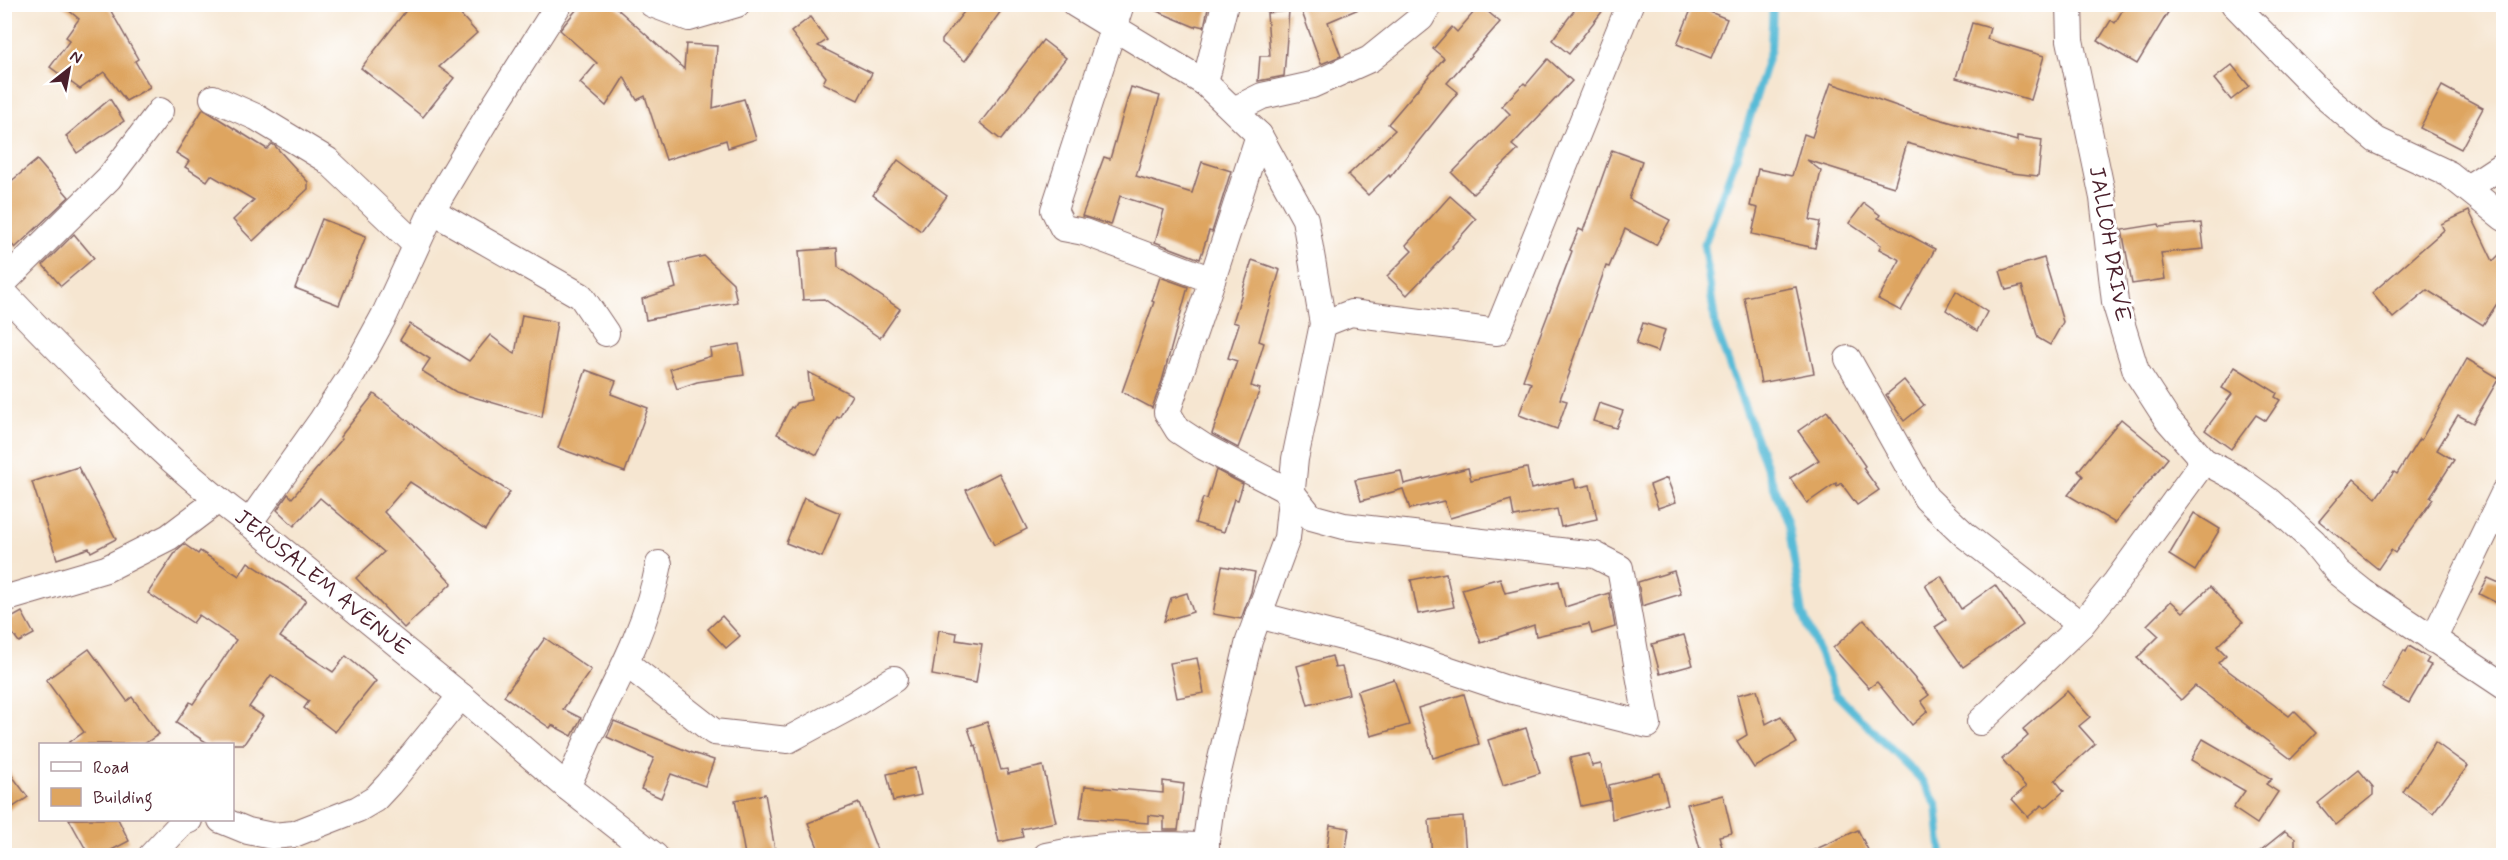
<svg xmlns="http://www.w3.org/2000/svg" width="2508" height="860" font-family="Mynerve,sans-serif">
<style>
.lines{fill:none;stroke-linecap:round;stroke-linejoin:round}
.stream{stroke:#58bbd7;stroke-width:8}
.building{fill:#dea560}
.minor-casing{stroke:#866565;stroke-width:28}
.minor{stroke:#fff;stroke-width:26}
.labels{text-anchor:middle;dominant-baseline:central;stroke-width:6;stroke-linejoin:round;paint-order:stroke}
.street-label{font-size:22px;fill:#4a1f2b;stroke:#fff}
</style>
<rect width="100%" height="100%" fill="#fff"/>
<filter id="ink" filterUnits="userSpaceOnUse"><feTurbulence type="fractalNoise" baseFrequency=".0167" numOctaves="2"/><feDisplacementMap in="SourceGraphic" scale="12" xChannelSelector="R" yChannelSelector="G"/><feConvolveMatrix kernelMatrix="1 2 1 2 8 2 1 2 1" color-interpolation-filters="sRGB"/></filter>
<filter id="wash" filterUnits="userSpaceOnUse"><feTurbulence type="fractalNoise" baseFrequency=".008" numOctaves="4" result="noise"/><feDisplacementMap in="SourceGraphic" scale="24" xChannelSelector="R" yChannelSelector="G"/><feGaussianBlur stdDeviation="1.35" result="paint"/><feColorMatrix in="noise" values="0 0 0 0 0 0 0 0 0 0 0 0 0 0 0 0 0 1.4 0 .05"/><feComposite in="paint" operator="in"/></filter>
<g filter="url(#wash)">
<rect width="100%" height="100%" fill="#f6e6d1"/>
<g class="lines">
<!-- stream -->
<polyline class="stream" points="1773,4 1771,48 1745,133 1704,245 1716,329 1788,525 1803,614 1836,694 1920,778 1937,805 1942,856"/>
</g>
<g id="blocks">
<!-- building -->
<g class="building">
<polygon points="61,4 107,4 138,59 135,61 150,87 126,101 104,72 80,89 50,67 70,40 66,37 79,19"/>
<polygon points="411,4 451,4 477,33 439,67 454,78 423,117 361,68"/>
<polygon points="581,4 612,4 684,69 686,44 717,46 713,108 744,99 756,139 728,148 726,140 666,160 645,96 637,100 624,77 606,106 580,83 597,63 560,30"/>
<polygon points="970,4 1006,4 965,61 942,43 942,40"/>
<polygon points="1140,4 1209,4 1204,27 1196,25 1195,27"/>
<polygon points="1299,4 1368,4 1368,5 1328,22 1341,56 1321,64"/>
<polygon points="1579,4 1608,4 1569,54 1552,40"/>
<polygon points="2126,4 2173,4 2137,64 2098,41 2111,20 2115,23"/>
<polygon points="1480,5 1500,22 1447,83 1458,92 1390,177 1389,175 1368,195 1348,175 1395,130 1388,124 1444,58 1433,49 1452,27 1457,32"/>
<polygon points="1693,5 1727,19 1711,58 1677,44"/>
<polygon points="1289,11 1284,76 1258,81 1260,56 1270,56 1267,13"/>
<polygon points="810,17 827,40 818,46 872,73 858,100 823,83 826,77 791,32"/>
<polygon points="1972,23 1990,28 1987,39 2044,56 2031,100 1956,78"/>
<polygon points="1043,40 1066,58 1001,140 980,123"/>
<polygon points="1548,59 1572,81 1512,145 1518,150 1473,194 1452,173 1510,114 1502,106 1524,83 1526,85"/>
<polygon points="2232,65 2249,86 2231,100 2214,79"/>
<polygon points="1831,83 1914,112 2017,141 2017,136 2042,140 2038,176 2012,173 1907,143 1894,187 1807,160 1821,171 1810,220 1820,222 1815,248 1752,234 1758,208 1750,206 1758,169 1792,176 1804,134 1812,137"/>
<polygon points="2442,86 2483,108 2461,149 2420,128"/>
<polygon points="1131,87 1160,96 1136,176 1192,193 1202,162 1231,171 1212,232 1209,231 1200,259 1155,242 1164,210 1120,196 1111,225 1082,216 1104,157 1110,159"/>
<polygon points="110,99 124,121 77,153 66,136"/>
<polygon points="203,109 267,149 272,144 275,146 308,182 308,189 253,241 233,220 254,200 211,175 207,181 185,167 189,161 176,153"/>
<polygon points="1612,150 1642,161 1629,199 1670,220 1656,245 1625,229 1609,267 1606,266 1569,371 1570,372 1560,399 1567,401 1557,429 1519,415 1531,383 1523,380 1572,251 1570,250 1579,229 1583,231"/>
<polygon points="37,160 69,197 15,248 4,236 4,187"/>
<polygon points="898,160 947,196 921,231 873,195"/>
<polygon points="1450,196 1476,219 1452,246 1453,247 1407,295 1387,276 1412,251 1406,245"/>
<polygon points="1864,203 1880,215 1878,218 1935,249 1901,311 1878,299 1900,260 1879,249 1881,245 1849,223"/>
<polygon points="2469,211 2493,261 2504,250 2504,293 2483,325 2427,290 2393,318 2372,293 2444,230 2441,224"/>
<polygon points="322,219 366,236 339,305 295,288"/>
<polygon points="2201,223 2204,249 2161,253 2165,279 2132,284 2122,230 2159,224 2160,227"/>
<polygon points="74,234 94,258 61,286 43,265"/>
<polygon points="837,248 838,267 900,309 880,338 824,299 803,300 799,251"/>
<polygon points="704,256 733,283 737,302 646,320 642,299 676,288 670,264"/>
<polygon points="2044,258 2063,322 2050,345 2038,338 2022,286 2006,290 2000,271"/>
<polygon points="1252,260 1280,270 1259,341 1264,343 1251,386 1260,389 1238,448 1212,434 1237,361 1228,358 1239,324 1233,322"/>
<polygon points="1160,277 1188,287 1162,381 1152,408 1122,392 1154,302 1152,301"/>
<polygon points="1796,287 1814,373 1761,383 1744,297"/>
<polygon points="1956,291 1987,312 1977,331 1946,310"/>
<polygon points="522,315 557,322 542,417 456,392 422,371 430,359 400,340 410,324 469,361 490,335 515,354"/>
<polygon points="1643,323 1665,330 1658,352 1636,344"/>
<polygon points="739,344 744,375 697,382 677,389 670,369 711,356 710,349"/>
<polygon points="2467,359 2499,378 2473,423 2458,415 2437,450 2454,460 2430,497 2433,499 2395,553 2391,550 2378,569 2319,521 2354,479 2376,498 2394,472 2397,474 2419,439 2421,440"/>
<polygon points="2235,367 2277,393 2275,397 2280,400 2266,421 2256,415 2231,449 2205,430 2232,394 2222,388"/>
<polygon points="586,370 616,381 611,394 648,408 625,472 558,448"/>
<polygon points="808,372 852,395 839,418 837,417 817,455 777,434 791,407 793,408 796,403 811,400"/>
<polygon points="1904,380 1924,405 1904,421 1886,395"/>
<polygon points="374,394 449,453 510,492 485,530 410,482 384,512 452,583 404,628 356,578 384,552 320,498 294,526 277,510 288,494 292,498 342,439 340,437"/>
<polygon points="1599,403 1623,411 1616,428 1593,421"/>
<polygon points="1827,411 1865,466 1863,468 1879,490 1857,505 1841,483 1837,486 1836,483 1807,503 1790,478 1819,460 1798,431"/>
<polygon points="2121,419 2168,458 2115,523 2068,495 2083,476 2078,471"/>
<polygon points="78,467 116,539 91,552 89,548 57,559 32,482"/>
<polygon points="1468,468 1471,480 1527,468 1531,489 1574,479 1576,488 1590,485 1597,519 1561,527 1557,509 1514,517 1511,500 1450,518 1444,501 1410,509 1403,489 1361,501 1355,480 1401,471 1404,484"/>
<polygon points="1216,470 1243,484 1238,500 1234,499 1224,532 1195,523 1203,498 1207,499"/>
<polygon points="999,473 1027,529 994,545 966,490"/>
<polygon points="1667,478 1676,502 1658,508 1650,485"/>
<polygon points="804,498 840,513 822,557 786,543"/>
<polygon points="2194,513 2220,529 2195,571 2169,555"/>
<polygon points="184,544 198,554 200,551 239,576 248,562 306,600 280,637 333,672 346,656 376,681 335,732 304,708 309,701 271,675 249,707 263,716 244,744 209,744 176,723 190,702 193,704 236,640 199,615 193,623 148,593 177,550"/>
<polygon points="1222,566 1255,572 1251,592 1241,619 1213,614"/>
<polygon points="1674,571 1681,594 1642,606 1638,582"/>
<polygon points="1446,573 1454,607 1418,614 1411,580"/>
<polygon points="1941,576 1961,609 1995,585 2023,625 1963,667 1935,627 1946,620 1925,585"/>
<polygon points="1500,578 1505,593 1559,581 1565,607 1609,593 1615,627 1592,634 1589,624 1536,636 1534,625 1481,643 1462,589"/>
<polygon points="2488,578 2504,585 2504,591 2497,603 2479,594"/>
<polygon points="2210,587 2243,622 2217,646 2226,655 2218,663 2289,716 2294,711 2316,733 2291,759 2195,686 2181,700 2137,658 2159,636 2147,625 2171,601 2183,612"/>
<polygon points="1187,593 1193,612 1164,621 1171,598"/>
<polygon points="22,612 34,634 19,642 4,622"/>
<polygon points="722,616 740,636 726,648 708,629"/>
<polygon points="1864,620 1929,695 1921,701 1928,711 1912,725 1877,682 1869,688 1833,648"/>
<polygon points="939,630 957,633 956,640 982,644 976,683 932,675"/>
<polygon points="1684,635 1693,665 1660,674 1652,644"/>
<polygon points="545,638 591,670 563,709 581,718 572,736 552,725 550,728 504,696"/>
<polygon points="2409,646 2429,658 2426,663 2431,665 2409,703 2382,688 2404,650 2406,652"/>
<polygon points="89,649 127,701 132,697 159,734 144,744 67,744 84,732 46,680"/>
<polygon points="1332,656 1335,668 1342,667 1349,694 1308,705 1297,666"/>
<polygon points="1197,658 1204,693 1177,698 1170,663"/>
<polygon points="1394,679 1409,725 1371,736 1357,691"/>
<polygon points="1757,690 1766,724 1781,716 1797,743 1754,768 1737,741 1747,735 1737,695"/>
<polygon points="2067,691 2090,717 2079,726 2095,744 2055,780 2064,791 2045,808 2042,805 2028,817 2012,799 2026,787 2002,759 2028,736 2023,729"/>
<polygon points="1464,694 1479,744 1433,758 1418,708"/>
<polygon points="614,721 692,753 714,760 705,786 671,774 661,798 641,789 654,758 607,737"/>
<polygon points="987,722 1001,770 1007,769 1008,774 1043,766 1056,822 1021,829 1023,837 999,842 976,745 974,746 968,728"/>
<polygon points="1526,728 1540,773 1503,785 1488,740"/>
<polygon points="2203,739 2272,779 2266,784 2278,792 2257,824 2233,808 2245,791 2191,760"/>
<polygon points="2435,742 2468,766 2433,813 2403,792"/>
<polygon points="1589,754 1592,766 1601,764 1610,800 1581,806 1570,758"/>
<polygon points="4,765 28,797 4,813"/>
<polygon points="915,768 921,795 893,801 887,774"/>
<polygon points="2359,770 2373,787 2373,795 2336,825 2318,803"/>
<polygon points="1660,773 1668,804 1612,819 1609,785"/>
<polygon points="1163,781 1184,784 1178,830 1164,830 1164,817 1148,815 1148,823 1080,818 1085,786 1163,793"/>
<polygon points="765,794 776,855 745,855 735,800"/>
<polygon points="1723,795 1732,833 1719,836 1722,847 1701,852 1687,804"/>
<polygon points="859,803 879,855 821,855 808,823"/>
<polygon points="1463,817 1466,855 1432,855 1429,820"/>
<polygon points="69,819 118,819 129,841 102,855 89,855"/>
<polygon points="1330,825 1349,828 1345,855 1326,855"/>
<polygon points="1858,830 1868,850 1857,855 1803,855"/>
<polygon points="2285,831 2295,838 2295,855 2255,855"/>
</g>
</g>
</g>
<g filter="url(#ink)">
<use href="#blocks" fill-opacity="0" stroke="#866565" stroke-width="1.5"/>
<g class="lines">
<defs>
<g id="minor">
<polyline points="652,4 689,18 737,4"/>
<polyline points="1075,4 1205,83 1259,135 1305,219 1323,324 1295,459 1287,538 1249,641 1212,797 1204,856"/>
<polyline points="1121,4 1054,210 1063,228 1084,232 1212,280 1259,135"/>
<polyline points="2069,4 2070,40 2103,198 2115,302 2136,371 2167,419 2204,461 2240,480 2269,501 2313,541 2338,572 2363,592 2504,686"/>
<polyline points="2234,4 2324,96 2376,140 2449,174 2504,218"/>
<polyline points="1205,83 1225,4"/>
<polyline points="213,98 256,117 327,160 416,245"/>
<polyline points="1234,110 1262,96 1312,85 1370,59 1421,18 1429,4"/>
<polyline points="2469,187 2504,164"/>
<polyline points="432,211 581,296 606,333"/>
<polyline points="1212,280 1167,412 1178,430 1204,447 1292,493 1311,517 1344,526 1595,555 1620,568 1648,725 1513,691 1384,648 1258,615"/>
<polyline points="4,282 109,178 160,111"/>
<path d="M4,293C37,328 70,361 104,395C150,440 196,485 249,523L461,696L567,787L655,856"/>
<polyline points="1323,324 1351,313 1497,332 1630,4"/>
<polyline points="1848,359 1926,498 1966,536 2081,625"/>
<polyline points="249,523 322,420 353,373 384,316 436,203 488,116 559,4"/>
<polyline points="4,599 106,569 169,537 218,500"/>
<polyline points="2433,640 2504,493"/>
<polyline points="627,664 714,732 788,740 853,705 894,679"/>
<polyline points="1980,722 2081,625 2116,582 2204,461"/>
<path d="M567,787C577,766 585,744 596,723C622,671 648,622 659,564"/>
<polyline points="221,820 248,831 272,836 294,834 358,809 375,799 389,784 461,696"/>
<polyline points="151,856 182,823 189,820"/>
<path d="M1046,856C1102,843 1149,844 1206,846"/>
</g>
</defs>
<!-- minor casing -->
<use href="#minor" class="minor-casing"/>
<!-- minor -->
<use href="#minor" class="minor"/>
</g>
</g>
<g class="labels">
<!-- street labels -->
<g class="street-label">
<text transform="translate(2109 244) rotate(80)">JALLOH DRIVE</text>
<text transform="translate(322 583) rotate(39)">JERUSALEM AVENUE</text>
</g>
</g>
<!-- margin -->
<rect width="2508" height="860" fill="none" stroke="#fff" stroke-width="24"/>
<!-- legend -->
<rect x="39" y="743" width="195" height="78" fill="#ffffff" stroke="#b7a5aa" stroke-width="1.5"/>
<rect x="51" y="762" width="30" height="9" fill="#ffffff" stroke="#b7a5aa" stroke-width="1.5"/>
<text x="93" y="773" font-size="18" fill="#4a1f2b">Road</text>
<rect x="51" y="788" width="30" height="18" fill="#dea560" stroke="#b7a5aa" stroke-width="1.5"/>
<text x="93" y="803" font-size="18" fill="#4a1f2b">Building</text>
<!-- north arrow -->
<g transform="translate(69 69) rotate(31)" stroke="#ffffff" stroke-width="4.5" paint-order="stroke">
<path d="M0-4.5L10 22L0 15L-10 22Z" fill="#4a1f2b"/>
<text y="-9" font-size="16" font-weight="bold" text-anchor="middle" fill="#4a1f2b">N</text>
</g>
</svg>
